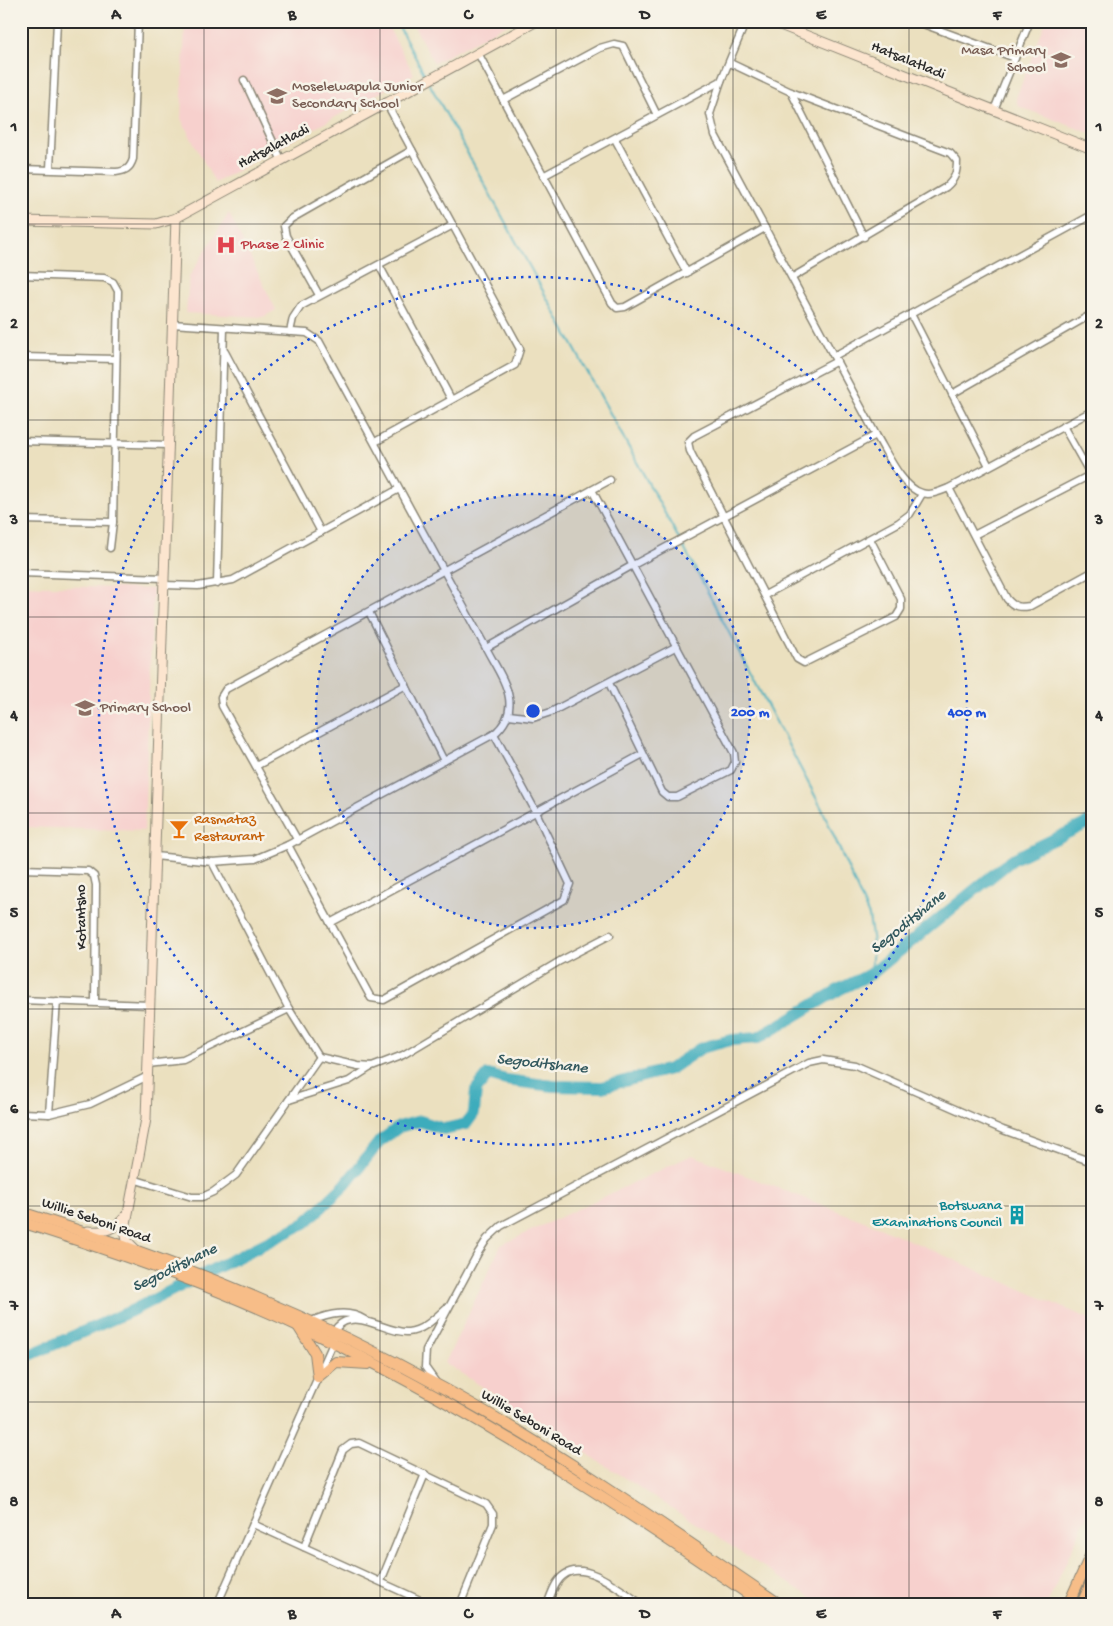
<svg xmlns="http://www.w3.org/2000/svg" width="1113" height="1626" font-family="'Gochi Hand',sans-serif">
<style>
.built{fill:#f7d0cd}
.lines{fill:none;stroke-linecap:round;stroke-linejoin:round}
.stream{stroke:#3eacbc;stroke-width:2}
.river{stroke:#3eacbc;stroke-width:12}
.street-casing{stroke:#8b8675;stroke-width:9}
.secondary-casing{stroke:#8b8675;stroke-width:11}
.primary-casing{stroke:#8b8675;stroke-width:12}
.highway-casing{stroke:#8b8675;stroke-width:14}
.street{stroke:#fff;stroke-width:6}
.secondary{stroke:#fce5cf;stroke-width:9}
.primary{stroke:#f7bd88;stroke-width:10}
.highway{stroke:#f7bd88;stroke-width:11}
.grid{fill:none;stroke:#2b2b2b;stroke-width:1;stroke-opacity:0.55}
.ring{fill:none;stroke:#1d4ed8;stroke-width:2.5;stroke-dasharray:2.5 5}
.labels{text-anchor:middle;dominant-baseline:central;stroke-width:5;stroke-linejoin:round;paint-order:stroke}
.education-label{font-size:15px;fill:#785e54;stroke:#f7f3e8;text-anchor:start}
.street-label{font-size:15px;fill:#2b2b2b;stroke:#f7f3e8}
.health-label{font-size:15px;fill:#be3a42;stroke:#f7f3e8;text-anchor:start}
.food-label{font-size:15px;fill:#c56008;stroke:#f7f3e8;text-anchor:start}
.culture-label{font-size:15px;fill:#0d838f;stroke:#f7f3e8;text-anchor:end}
.water-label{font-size:16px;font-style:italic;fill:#32585e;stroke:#f7f3e8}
.centre{fill:#1d4ed8;stroke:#f7f3e8;stroke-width:2.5}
.ring-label{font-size:15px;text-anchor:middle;font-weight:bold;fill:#1d4ed8;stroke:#f7f3e8;stroke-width:5;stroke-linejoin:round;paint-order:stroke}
.neatline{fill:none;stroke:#2b2b2b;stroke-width:2}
.grid-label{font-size:16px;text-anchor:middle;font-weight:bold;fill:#2b2b2b}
</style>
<rect width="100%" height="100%" fill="#f7f3e8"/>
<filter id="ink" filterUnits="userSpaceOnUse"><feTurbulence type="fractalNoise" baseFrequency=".02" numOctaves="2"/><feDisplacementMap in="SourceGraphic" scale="10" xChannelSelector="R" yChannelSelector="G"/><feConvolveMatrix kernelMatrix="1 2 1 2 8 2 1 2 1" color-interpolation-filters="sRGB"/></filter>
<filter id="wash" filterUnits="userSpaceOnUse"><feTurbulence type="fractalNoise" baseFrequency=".0096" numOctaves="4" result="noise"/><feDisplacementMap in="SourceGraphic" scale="20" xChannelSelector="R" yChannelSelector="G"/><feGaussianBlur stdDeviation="1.12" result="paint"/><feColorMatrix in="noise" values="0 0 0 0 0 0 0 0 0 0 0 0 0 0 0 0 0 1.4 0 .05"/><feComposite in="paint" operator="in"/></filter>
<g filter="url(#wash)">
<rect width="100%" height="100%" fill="#ebe0bf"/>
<!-- built -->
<g class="built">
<polygon points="185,21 385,21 414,74 215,183 181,119"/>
<polygon points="411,21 513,21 434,63"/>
<polygon points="1046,21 1092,21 1092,134 1018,106 1016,98"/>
<polygon points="229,213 276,310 263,317 186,313 189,277"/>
<polygon points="21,585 153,589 144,831 21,827"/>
<polygon points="692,1155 877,1226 1092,1320 1092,1504 1047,1605 823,1605 445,1363 501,1245"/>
</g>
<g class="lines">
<!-- stream -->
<g class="stream">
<polyline points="396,21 427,79"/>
<polyline points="429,83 696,570 822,809 869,916 873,943 871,974"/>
</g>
<!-- river -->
<polyline class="river" points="21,1361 25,1357 131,1311 305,1223 345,1185 380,1141 399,1127 420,1121 444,1129 466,1124 474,1113 476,1090 488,1075 506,1080 553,1086 602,1087 670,1069 701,1048 731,1040 758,1038 840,989 871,974 1013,859 1092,821"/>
</g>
</g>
<g filter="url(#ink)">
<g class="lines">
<defs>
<g id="street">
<path d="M746,21L721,81L710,114L715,135L876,435C886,451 902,488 922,493C931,496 940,491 949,488L1092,411"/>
<polyline points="915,21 1015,58"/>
<polyline points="478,53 612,303 617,308 625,307 765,228"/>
<path d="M730,63L791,92L950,153L957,161C957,173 955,179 946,187L793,277"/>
<polyline points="244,80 281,159"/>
<polyline points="791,92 864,237"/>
<polyline points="503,100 600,48 614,44 623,46 657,115"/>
<polyline points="994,110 1030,21"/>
<polyline points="615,139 687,273"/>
<path d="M21,169L116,172C125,171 130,169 133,159L138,21"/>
<polyline points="50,169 57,21"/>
<polyline points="543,176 721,81"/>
<polyline points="379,265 451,399"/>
<polyline points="21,275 104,278 113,282 118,291 113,522 110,548"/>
<polyline points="319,295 286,236 284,226 291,219 412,150"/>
<polyline points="911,314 989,466"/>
<polyline points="290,332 293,318 301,306 453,225"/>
<polyline points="225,352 321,532"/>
<polyline points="834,356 1092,215"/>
<polyline points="21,357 116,359"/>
<polyline points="837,361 694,436 688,442 690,451 797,659 804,663 896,617 901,609 901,599 870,539"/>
<polyline points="952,394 1092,314"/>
<polyline points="1063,426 1092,477"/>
<polyline points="21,441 169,445"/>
<polyline points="375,442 515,365 520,349 386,102"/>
<path d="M949,488L1007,599C1014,607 1019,608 1030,606L1092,572"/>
<polyline points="592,490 734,753 735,762 731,770 677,797 668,797 662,792 609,683"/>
<polyline points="21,520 113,522"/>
<polyline points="974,535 1092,474"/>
<polyline points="21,573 164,578"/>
<polyline points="217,584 224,328"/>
<polyline points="164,585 198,586 233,580 399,489"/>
<polyline points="765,595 898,523 910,514 922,494"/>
<polyline points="369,612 444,761"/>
<polyline points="486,648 633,565 876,435"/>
<polyline points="509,715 533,718 551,712 677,646"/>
<polyline points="256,766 406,685"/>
<polyline points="298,841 222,706 221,697 226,689 610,480"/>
<polyline points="288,845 371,998 384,1000 564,900 570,884 536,812 494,734"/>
<path d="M155,856L212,862L255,859L288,845L494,734C526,707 501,677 486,648L319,341L307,333L172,324"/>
<polyline points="21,869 88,871 94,876 96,885 95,1002"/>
<polyline points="330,923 643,754"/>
<polyline points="21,1000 149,1005"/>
<polyline points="289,1009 319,1057 358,1066 372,1067 403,1055 560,961 610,935"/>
<polyline points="148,1064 183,1060 289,1009 212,862"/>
<polyline points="289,1100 349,1081 371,1067"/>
<polyline points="21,1113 49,1114 90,1104 148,1076"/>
<polyline points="49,1114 57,1001"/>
<polyline points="133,1179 192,1197 202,1197 213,1192 236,1175 319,1057"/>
<path d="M311,1321C329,1314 348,1309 365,1320"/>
<polyline points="435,1381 425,1367 426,1350 478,1253 487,1239 501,1226 809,1063 823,1060 855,1065 1003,1130 1092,1162"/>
<polyline points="253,1524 431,1605"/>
<polyline points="304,1547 343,1450 351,1444 359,1443 486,1504 493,1514 493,1524 460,1605"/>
<polyline points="381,1581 425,1474"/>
<path d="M217,1605L333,1343L337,1327C356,1307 387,1334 408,1332C423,1331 436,1317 446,1308"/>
<path d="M547,1605C551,1595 555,1581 564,1575C586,1559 624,1593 643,1605"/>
</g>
<g id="secondary">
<polyline points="770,21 1092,149"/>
<polyline points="21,221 156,224 176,218 537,21"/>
<path d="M88,1231C106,1232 114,1230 126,1216"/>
<polyline points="136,1250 127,1241 125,1229 146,1119 176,218"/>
</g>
<g id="primary">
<path d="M21,1212C167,1257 309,1314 443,1388C561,1452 670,1530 781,1605"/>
<path d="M21,1222C119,1253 217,1287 309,1331C469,1407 618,1504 764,1605"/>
<polyline points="298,1326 315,1353 318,1377"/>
<polyline points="318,1377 336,1362 368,1364"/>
<polyline points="1068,1605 1092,1552"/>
</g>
<polyline id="highway" points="1082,1605 1092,1582"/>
</defs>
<!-- street casing -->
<use href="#street" class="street-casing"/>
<!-- secondary casing -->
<use href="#secondary" class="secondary-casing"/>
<!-- primary casing -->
<use href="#primary" class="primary-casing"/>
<!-- highway casing -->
<use href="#highway" class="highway-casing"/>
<!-- street -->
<use href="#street" class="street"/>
<!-- secondary -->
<use href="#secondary" class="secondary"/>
<!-- primary -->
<use href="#primary" class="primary"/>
<!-- highway -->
<use href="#highway" class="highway"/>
</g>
</g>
<!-- grid -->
<path class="grid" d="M204,21V1605M380,21V1605M556,21V1605M733,21V1605M909,21V1605M21,224H1092M21,420H1092M21,617H1092M21,813H1092M21,1009H1092M21,1206H1092M21,1402H1092"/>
<!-- distance rings -->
<circle cx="533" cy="711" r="217" fill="#1d4ed8" fill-opacity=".12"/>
<g class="ring">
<circle cx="533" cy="711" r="217"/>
<circle cx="533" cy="711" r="434"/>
</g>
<!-- icons -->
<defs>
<symbol id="school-bare" viewBox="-9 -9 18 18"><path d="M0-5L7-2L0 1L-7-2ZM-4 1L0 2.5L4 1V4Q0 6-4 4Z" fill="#8d6e63" stroke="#f7f3e8" stroke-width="2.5" paint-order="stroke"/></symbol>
<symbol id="hospital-bare" viewBox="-9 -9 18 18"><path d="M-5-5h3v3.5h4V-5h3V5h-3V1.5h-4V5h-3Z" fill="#e0444e" stroke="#f7f3e8" stroke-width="2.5" paint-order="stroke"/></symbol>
<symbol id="bar-bare" viewBox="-9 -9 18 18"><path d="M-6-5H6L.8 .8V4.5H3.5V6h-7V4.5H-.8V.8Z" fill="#e8710a" stroke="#f7f3e8" stroke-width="2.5" paint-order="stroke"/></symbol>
<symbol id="building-bare" viewBox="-9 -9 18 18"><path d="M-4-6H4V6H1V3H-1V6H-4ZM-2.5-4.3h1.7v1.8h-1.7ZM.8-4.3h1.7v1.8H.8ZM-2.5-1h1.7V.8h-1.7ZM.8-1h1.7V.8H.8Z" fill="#0f9aa8" stroke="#f7f3e8" stroke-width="2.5" paint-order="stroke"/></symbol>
</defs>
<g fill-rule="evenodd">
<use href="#school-bare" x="1047" y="46" width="28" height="28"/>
<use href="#school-bare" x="263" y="82" width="28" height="28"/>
<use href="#hospital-bare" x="212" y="231" width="28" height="28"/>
<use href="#school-bare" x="71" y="694" width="28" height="28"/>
<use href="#bar-bare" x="165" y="815" width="28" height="28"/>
<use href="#building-bare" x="1003" y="1201" width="28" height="28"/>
</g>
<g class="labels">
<!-- education labels -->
<g class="education-label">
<text x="1046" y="51" text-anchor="end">Masa Primary<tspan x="1046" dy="17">School</tspan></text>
<text x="292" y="87">Moselewapula Junior<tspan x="292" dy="17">Secondary School</tspan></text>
<text x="100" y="708">Primary School</text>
</g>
<!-- street labels -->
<g class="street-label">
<text transform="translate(908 61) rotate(22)">Hatsalatladi</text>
<text transform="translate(274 147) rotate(-28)">Hatsalatladi</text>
<text transform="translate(82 917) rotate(-91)">Kotantsho</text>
<text transform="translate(96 1221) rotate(19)">Willie Seboni Road</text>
<text transform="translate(531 1423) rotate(31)">Willie Seboni Road</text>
</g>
<!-- health labels -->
<g class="health-label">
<text x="241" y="245">Phase 2 Clinic</text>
</g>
<!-- food labels -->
<g class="food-label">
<text x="194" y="820">Rasmataz<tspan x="194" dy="17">Restaurant</tspan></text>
</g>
<!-- culture labels -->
<g class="culture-label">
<text x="1002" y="1206">Botswana<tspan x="1002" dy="17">Examinations Council</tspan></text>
</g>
<!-- water labels -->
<g class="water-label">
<text transform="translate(909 923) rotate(-39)">Segoditshane</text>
<text transform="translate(542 1065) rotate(6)">Segoditshane</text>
<text transform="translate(175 1269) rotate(-26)">Segoditshane</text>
</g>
</g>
<circle cx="533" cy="711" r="8" class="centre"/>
<g class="ring-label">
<text x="750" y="716">200 m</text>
<text x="967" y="716">400 m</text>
</g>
<!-- margin -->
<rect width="1113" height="1626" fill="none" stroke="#f7f3e8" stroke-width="55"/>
<rect x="28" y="28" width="1058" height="1570" class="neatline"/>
<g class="grid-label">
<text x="116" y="19">A</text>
<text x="292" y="19">B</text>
<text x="468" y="19">C</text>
<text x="645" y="19">D</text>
<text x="821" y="19">E</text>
<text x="997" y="19">F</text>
<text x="14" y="131">1</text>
<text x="1099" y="131">1</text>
<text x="14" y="328">2</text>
<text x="1099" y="328">2</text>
<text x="14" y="524">3</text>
<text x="1099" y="524">3</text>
<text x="14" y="720">4</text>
<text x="1099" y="720">4</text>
<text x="14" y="917">5</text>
<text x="1099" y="917">5</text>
<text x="14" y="1113">6</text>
<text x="1099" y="1113">6</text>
<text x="14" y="1310">7</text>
<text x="1099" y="1310">7</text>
<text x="14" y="1506">8</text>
<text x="1099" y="1506">8</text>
<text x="116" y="1618">A</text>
<text x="292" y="1618">B</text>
<text x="468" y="1618">C</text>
<text x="645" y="1618">D</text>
<text x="821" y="1618">E</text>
<text x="997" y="1618">F</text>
</g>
</svg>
